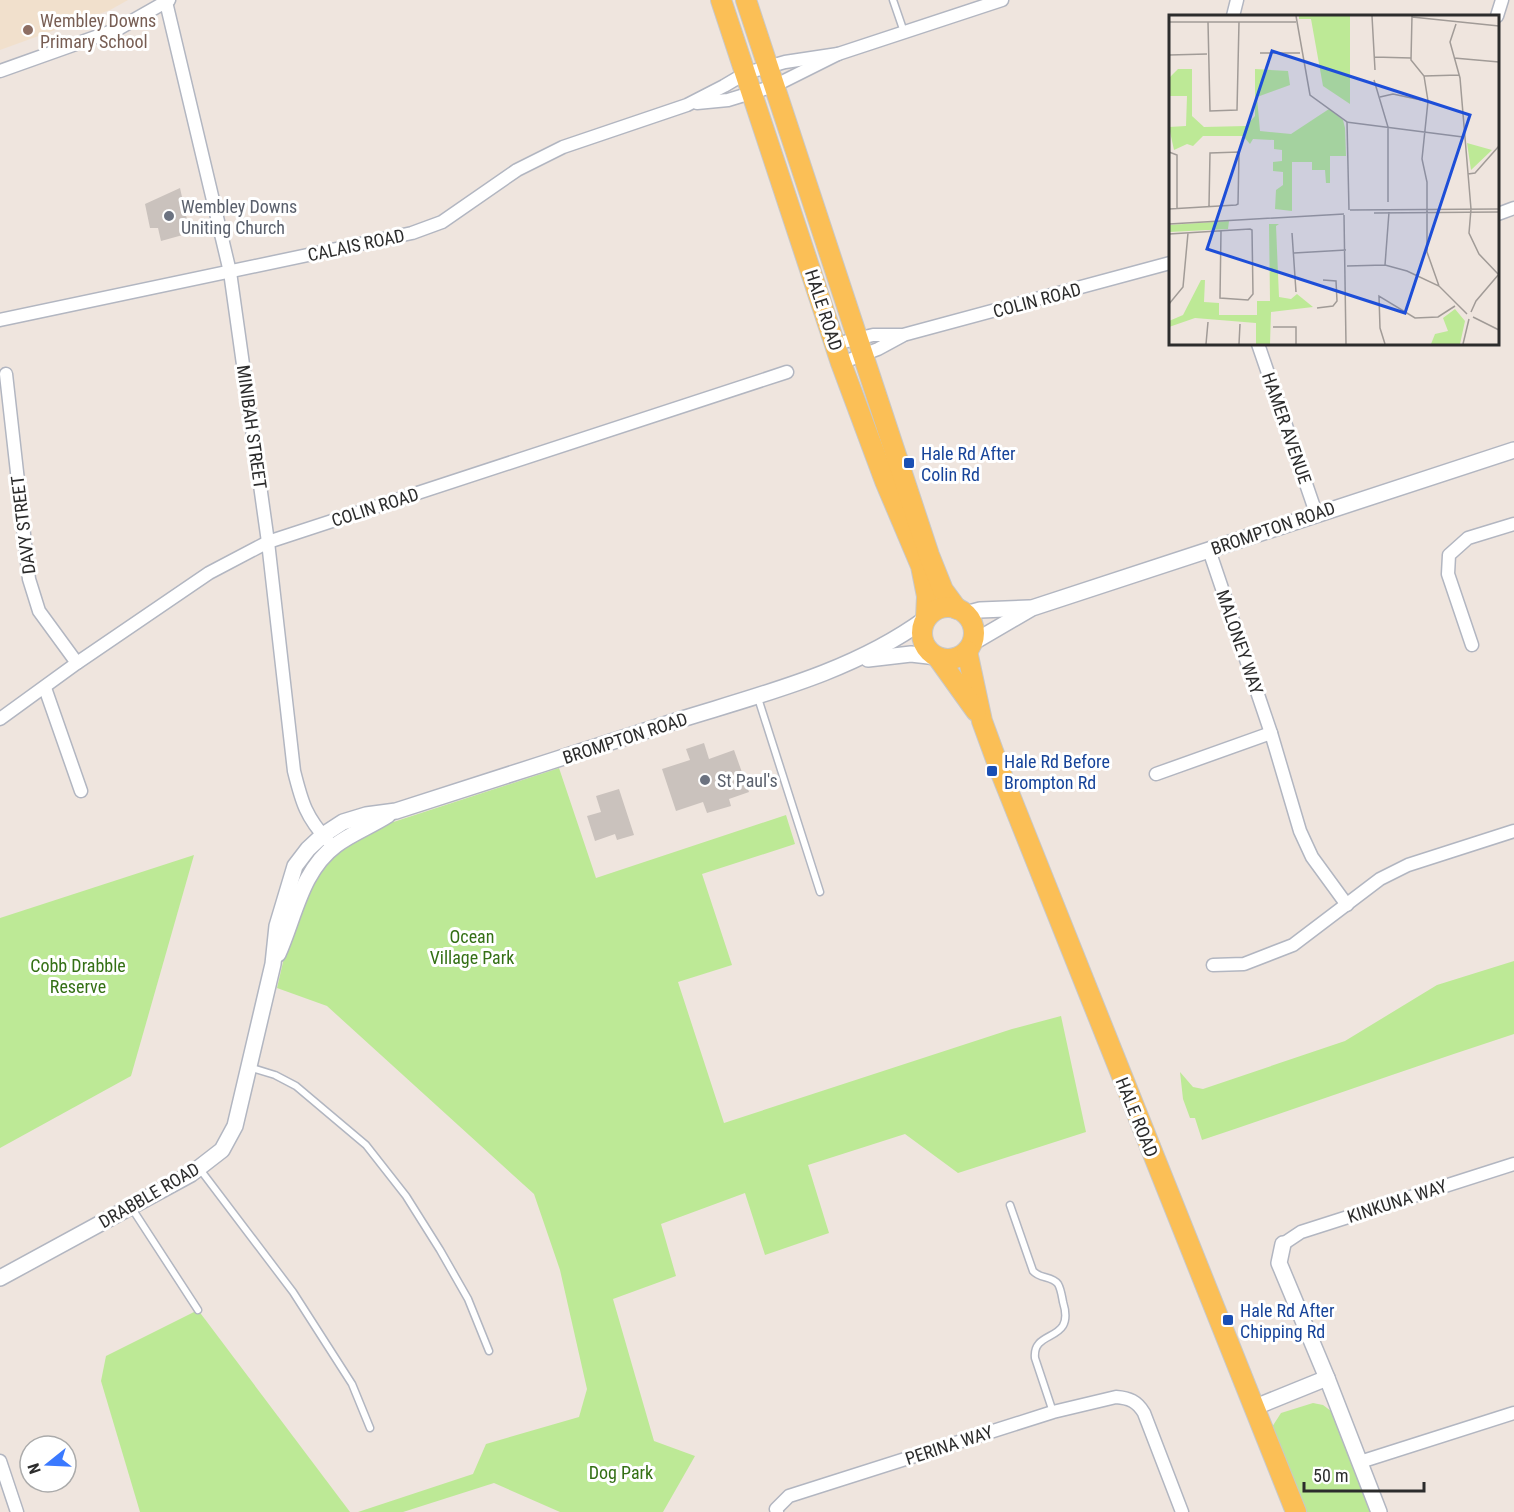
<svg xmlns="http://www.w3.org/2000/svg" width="1514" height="1512" font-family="'Roboto Condensed',sans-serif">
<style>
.education{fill:#f1e0cc}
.green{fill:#bde996}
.building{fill:#cac2bd}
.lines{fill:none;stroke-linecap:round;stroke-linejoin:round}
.service-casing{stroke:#b2b6c1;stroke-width:9}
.minor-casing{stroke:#b2b6c1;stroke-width:15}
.tertiary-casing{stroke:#b2b6c1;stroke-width:18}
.primary-casing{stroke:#c8c8c8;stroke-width:22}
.service{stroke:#fff;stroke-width:6}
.minor{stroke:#fff;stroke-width:12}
.tertiary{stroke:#fff;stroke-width:15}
.primary{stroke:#fbbf56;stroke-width:20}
.education-dot{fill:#8d6e63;stroke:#fff;stroke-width:2}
.worship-dot{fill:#6b7280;stroke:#fff;stroke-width:2}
.transit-dot{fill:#1a4fb4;stroke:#fff;stroke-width:2}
.labels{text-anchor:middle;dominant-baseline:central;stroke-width:6;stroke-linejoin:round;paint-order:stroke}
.education-label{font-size:18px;fill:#785e54;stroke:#fff;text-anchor:start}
.worship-label{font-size:18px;fill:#5b616d;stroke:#fff;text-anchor:start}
.street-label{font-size:18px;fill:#2c2c2c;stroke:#fff}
.transit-label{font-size:18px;fill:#164399;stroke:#fff;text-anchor:start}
.park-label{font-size:18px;fill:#347015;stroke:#fff}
.inset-road{fill:none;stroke:#a19b97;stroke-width:1.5}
.view{fill:#1d4ed8;fill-opacity:0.15;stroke:#1d4ed8;stroke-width:3}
.inset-edge{fill:none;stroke:#2c2c2c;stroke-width:3}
</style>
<rect width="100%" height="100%" fill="#efe5de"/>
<!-- education -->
<polygon class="education" points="0,0 128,0 110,10 0,50"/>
<!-- green -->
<g class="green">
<polygon points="559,768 596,878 786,815 795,844 702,874 732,965 678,982 724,1123 1012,1029 1061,1016 1086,1132 958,1173 905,1134 808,1165 829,1233 765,1255 745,1193 661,1224 676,1276 613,1299 654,1441 695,1456 663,1512 560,1512 494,1483 403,1512 358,1512 473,1474 486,1444 579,1417 587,1389 560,1270 534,1194 327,1006 277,988 290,932 323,863 372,829"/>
<polygon points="194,855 131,1076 0,1148 0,918"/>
<path d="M1514,961V1034C1410,1068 1306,1105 1202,1140L1195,1118H1190L1183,1099L1180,1072L1193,1087L1203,1089L1345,1041L1437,985Z"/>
<polygon points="198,1310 350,1512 140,1512 101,1381 106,1356"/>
<polygon points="1313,1403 1323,1405 1331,1411 1370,1512 1304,1512 1272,1427 1281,1413"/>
</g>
<!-- building -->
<g class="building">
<polygon points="180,188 190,233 161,241 158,228 150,228 145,204"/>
<polygon points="704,743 709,759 734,750 749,792 729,799 731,806 707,813 703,802 676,811 662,769 690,760 686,749"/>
<polygon points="619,789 634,835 617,840 615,834 595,841 587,816 601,812 596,796"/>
</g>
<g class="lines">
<defs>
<g id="service">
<polyline points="893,0 904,32"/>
<polyline points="758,698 820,892"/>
<polyline points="249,1067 275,1075 296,1086 366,1145 406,1196 440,1250 468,1299 489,1351"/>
<polyline points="199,1168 293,1292 352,1384 370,1428"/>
<path d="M1010,1205L1033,1271C1040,1279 1052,1276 1058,1284C1061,1289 1062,1297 1063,1302C1076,1344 1032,1328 1035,1358L1053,1412"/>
<polyline points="131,1207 198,1310"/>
</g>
<g id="minor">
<path d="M166,2L230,272L268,542L294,771C302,803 306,817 328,841"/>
<polyline points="1233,16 1237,0"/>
<polyline points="1497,16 1502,0"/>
<polyline points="0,71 118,29 169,0"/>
<polyline points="697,103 728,100 774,86 838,54 1002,0"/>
<polyline points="1498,214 1514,208"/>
<polyline points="0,320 412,233 442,222 517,170 563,147 687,105 724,86 746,73 785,62 838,54"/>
<polyline points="835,344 873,335 903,335 1170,263"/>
<polyline points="1258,344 1316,513"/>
<polyline points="841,363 878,349 902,336"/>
<polyline points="6,374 29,579 39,611 77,663"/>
<polyline points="1209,550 1271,733 1300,831 1312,857 1347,905"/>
<polyline points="1472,645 1448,574 1449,555 1468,538 1514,524"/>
<polyline points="45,688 81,791"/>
<polyline points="0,719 77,663 209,573 268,542 787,372"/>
<polyline points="1156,774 1271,733"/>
<polyline points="1213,965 1244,964 1293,945 1380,879 1408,865 1514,831"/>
<polyline points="1283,1244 1301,1232 1514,1164"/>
<polyline points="0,1461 17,1512"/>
<polyline points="1360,1462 1514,1413"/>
<path d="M777,1512L776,1509L789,1496L1053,1412L1116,1397C1129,1398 1137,1401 1144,1413L1182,1512"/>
</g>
<g id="tertiary">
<polyline points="965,614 980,610 1029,608"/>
<polyline points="972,643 1032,608 1514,450"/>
<polyline points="868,659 911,654 937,657"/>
<path d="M278,954C295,916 301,871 336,845C352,833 371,826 388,815"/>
<polyline points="1283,1244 1279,1263 1327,1378 1379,1512"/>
<path d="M0,1278L191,1174L222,1150L235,1126L273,964L277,926L295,866L308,849L323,835L343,822L366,815L396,811C491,780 587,750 682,719C766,693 854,671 925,619"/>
<polyline points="1253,1408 1327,1378"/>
</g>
<g id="primary">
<polyline points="721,0 841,363 885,481 921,566 927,596 926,618"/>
<polyline points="746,0 929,555 943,590 957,609"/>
<circle cx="948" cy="633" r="26"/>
<polyline points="967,651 982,721 1001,773 1296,1512"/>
<polyline points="938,658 976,711"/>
</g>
</defs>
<!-- service casing -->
<use href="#service" class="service-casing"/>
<!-- minor casing -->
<use href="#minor" class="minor-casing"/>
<!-- tertiary casing -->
<use href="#tertiary" class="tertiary-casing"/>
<!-- primary casing -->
<use href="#primary" class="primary-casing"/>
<!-- service -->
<use href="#service" class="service"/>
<!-- minor -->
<use href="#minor" class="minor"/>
<!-- tertiary -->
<use href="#tertiary" class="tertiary"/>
<!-- primary -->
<use href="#primary" class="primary"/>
</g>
<!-- markers -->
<circle class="education-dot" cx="28" cy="30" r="6"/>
<g class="worship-dot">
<circle cx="169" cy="216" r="6"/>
<circle cx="705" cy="780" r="6"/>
</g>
<g class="transit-dot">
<rect x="903" y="457" width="12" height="12" rx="3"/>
<rect x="986" y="765" width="12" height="12" rx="3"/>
<rect x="1222" y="1314" width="12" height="12" rx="3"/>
</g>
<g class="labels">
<!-- education labels -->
<g class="education-label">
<text x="40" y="20">Wembley Downs<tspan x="40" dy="21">Primary School</tspan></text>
</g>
<!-- worship labels -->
<g class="worship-label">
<text x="181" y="206">Wembley Downs<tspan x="181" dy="21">Uniting Church</tspan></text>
<text x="717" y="780">St Paul's</text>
</g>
<!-- street labels -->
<g class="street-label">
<text transform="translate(356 245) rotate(-12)">CALAIS ROAD</text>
<text transform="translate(1037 300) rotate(-15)">COLIN ROAD</text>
<text transform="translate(824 310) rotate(72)">HALE ROAD</text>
<text transform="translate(252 427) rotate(82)">MINIBAH STREET</text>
<text transform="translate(1287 428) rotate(71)">HAMER AVENUE</text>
<text transform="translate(375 507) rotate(-18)">COLIN ROAD</text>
<text transform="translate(23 525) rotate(-97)">DAVY STREET</text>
<text transform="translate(1273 528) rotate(-19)">BROMPTON ROAD</text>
<text transform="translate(1240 642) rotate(71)">MALONEY WAY</text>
<text transform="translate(625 738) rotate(-18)">BROMPTON ROAD</text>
<text transform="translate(1137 1117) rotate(68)">HALE ROAD</text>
<text transform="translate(149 1195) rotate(-30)">DRABBLE ROAD</text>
<text transform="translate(1397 1201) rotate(-18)">KINKUNA WAY</text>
<text transform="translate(949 1445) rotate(-18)">PERINA WAY</text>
</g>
<!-- transit labels -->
<g class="transit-label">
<text x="921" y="453">Hale Rd After<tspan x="921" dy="21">Colin Rd</tspan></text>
<text x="1004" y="761">Hale Rd Before<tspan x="1004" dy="21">Brompton Rd</tspan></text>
<text x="1240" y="1310">Hale Rd After<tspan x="1240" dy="21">Chipping Rd</tspan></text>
</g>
<!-- park labels -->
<g class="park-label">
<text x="472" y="936">Ocean<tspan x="472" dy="21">Village Park</tspan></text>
<text x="78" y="965">Cobb Drabble<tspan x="78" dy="21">Reserve</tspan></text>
<text x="621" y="1472">Dog Park</text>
</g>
</g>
<!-- overview -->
<g transform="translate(1169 15)">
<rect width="330" height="330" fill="#efe5de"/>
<path d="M130,1H181V89L154,71L142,4H130ZM9,54H23V101L35,112L77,111L86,101V54L119,56L121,70L88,82L91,116L122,119L160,94L174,105L176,113L177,141H161V168H157L156,155H143V147H123V196L106,194L107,175L114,170V157L104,156V147L113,146V135L105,134V125L84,124L81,129L74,121H34L24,131L18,129L5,135L0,112L17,111L18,81H0V63ZM298,128L323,135L302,155ZM60,206L59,214L0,217V210ZM100,209H110L107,211L110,282L122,284L128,279L144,292L102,297L101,329H87V308L26,303L0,312V306L14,300L32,265H36L35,287L50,288V300H88V286H101ZM286,294L296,306L291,329H262L266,319L279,316L274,303Z" fill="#bde996"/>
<path class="inset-road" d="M127,1L141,80L178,107L180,195M203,1L206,55M243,1L242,45L255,61L259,86L253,144L258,167V237L270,271M243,2L330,11M0,7H127M39,7L41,96L68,95L70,7M287,9L281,27L291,63L302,194L300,218L310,239L330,260M91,38H131M0,40L38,39M205,42L242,43M285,43L330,47M255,61L290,60M205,65L219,112V187M211,82L224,79L252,85M177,107L294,122M0,137L8,140V193M299,159L306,158L330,131M0,194L67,190L69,189L70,137L41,138L40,191M181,195L330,194M205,198L330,197M175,200L177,329M0,209L175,199M123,218L127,277M0,219L81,214L83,215L84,279L79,285L51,283L52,216M125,238L177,235M216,250L220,197M178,251L216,250L238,256L270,271L298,299M0,289L14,272L19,218M148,293L164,291L168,286L167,266L154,265M302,297L307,286L330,259M304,302L330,315M104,312H127V329M37,329L39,307M70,329L71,309M216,329L211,313L210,281L246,303L269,302L286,291M294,329L300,304"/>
<path class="view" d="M103,36L301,100L236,298L38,234Z"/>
<rect width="330" height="330" class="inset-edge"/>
</g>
<!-- north arrow -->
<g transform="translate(48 1464) rotate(252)"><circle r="28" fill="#ffffff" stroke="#ababab" stroke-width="1.5"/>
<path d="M0-4.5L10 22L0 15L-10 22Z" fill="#3a79ff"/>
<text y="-9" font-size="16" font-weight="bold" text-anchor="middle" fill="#2c2c2c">N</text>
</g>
<!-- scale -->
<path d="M1304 1482v9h120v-9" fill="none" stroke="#2c2c2c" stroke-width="3"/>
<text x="1313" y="1482" font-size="18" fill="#2c2c2c" stroke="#ffffff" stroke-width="4.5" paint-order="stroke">50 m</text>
</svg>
